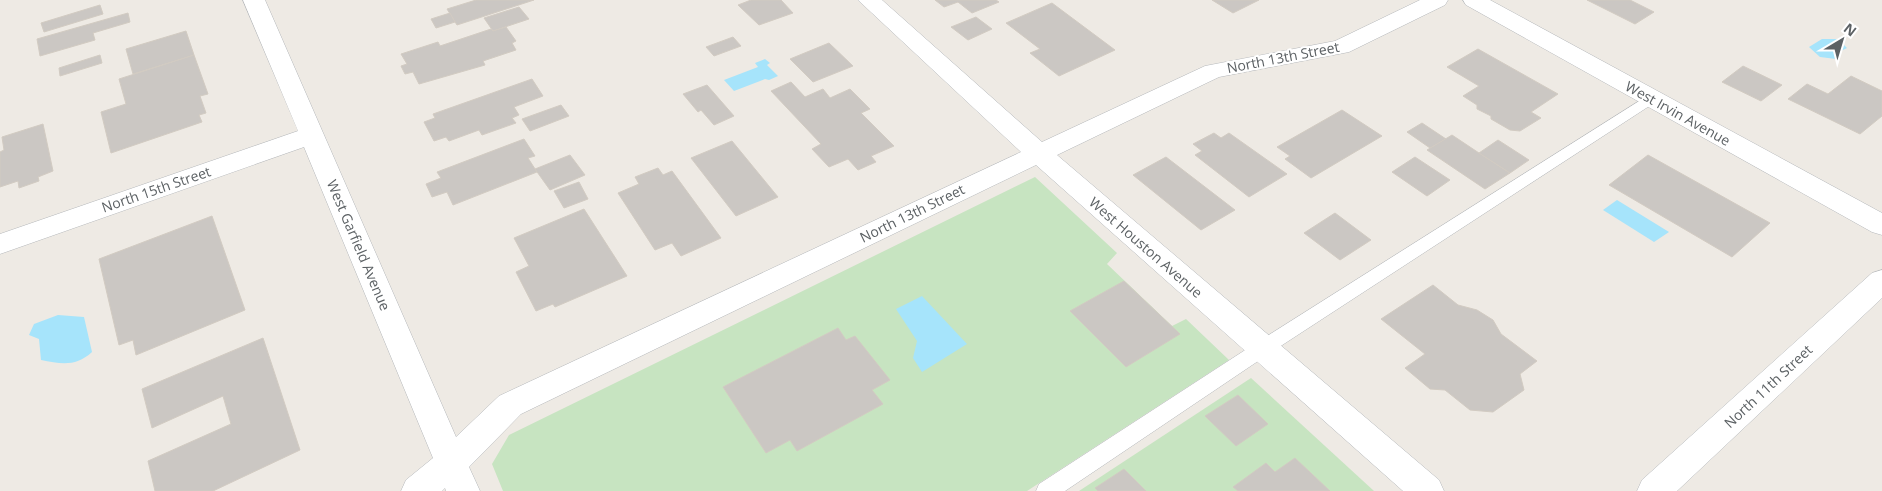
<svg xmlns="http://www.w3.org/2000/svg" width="1882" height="491" font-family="'Open Sans',sans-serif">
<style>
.green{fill:#c7e4c1}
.water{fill:#a6e4fb}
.building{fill:#cbc7c3;stroke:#d2cbc2}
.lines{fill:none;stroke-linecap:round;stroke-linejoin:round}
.service-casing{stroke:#b4b7ba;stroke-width:1}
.minor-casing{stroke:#b4b7ba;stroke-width:1}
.service{fill:#fff;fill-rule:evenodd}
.minor{fill:#fff;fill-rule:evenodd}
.labels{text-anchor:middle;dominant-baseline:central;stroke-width:4;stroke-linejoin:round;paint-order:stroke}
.street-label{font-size:14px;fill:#5c6164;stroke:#fff}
</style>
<rect width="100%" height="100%" fill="#eeeae4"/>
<!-- green -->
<g class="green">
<polygon points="1035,177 1117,253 1107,264 1172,326 1186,319 1229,360 1027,491 503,491 492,464 509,435"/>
<polygon points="1251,378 1374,491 1079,491"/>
</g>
<!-- water -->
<g class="water">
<polygon points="1822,39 1838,39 1847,48 1839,52 1836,59 1820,57 1809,47"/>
<polygon points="765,59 770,63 767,65 778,76 769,80 765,79 734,91 724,80 758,67 755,63"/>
<polygon points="1617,200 1669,232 1654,242 1603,210"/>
<polygon points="922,296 967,344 922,372 913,358 917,341 896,309"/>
<path d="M58,315L84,317L92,352C76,367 61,364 41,360L39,339L29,335L34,324Z"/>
</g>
<!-- building -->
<g class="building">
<polygon points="476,0 534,0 457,25 447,9"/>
<polygon points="751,0 781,0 793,13 759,25 738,5"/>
<polygon points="935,0 996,0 999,2 972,13 958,2 944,7"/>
<polygon points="1212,0 1259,0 1233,13"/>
<polygon points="1587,0 1630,0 1654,12 1635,24"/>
<polygon points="1052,3 1115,50 1059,76 1030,53 1040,49 1006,23"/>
<polygon points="100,5 103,14 44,32 41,23"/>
<polygon points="519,7 529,19 493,31 484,18"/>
<polygon points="128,13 130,22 93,33 95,40 40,56 37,39"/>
<polygon points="450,13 455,22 436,28 431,19"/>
<polygon points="976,17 992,29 968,40 951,27"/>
<polygon points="506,27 516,41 512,43 516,50 483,61 485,65 419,84 413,72 405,74 401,66 407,64 401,54 438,42 440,46 491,29 493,31"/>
<polygon points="186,31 194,55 133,74 126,49"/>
<polygon points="733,37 741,46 714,56 706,47"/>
<polygon points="829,43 853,66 813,82 790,59"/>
<polygon points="1478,49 1558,94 1531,112 1541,118 1520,131 1510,130 1491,119 1491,116 1477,109 1477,105 1463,96 1479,86 1447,67"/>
<polygon points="100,55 102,63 60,76 59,68"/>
<polygon points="194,55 208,94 200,96 206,113 199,115 202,122 111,153 101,112 126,104 119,79"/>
<polygon points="1743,66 1782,85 1761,101 1722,82"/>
<polygon points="1851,76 1882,91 1882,116 1860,134 1788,99 1807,84 1828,94"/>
<polygon points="532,79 543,96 514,107 519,115 512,118 516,123 482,135 479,130 449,141 446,137 434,141 424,122 435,118 433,114"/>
<polygon points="791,82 805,97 823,89 830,98 850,89 870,109 861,113 894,146 871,156 876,162 858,170 848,159 829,167 812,149 821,144 771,91"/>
<polygon points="707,85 734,116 714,125 701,110 698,112 683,94"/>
<polygon points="561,105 569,116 530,131 522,119"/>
<polygon points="1342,110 1382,136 1311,178 1285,159 1290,156 1277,147"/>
<polygon points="1422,123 1446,139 1430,148 1407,132"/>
<polygon points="43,124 53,171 38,177 39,181 19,188 18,181 0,187 0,152 4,150 2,137"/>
<polygon points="1214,133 1221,138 1229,133 1287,174 1249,197 1195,155 1202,151 1193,144"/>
<polygon points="1452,135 1479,153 1510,173 1485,189 1427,150"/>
<polygon points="524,139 535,156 528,158 537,172 453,205 447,192 432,197 426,184 441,178 437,172"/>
<polygon points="1498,140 1529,160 1510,173 1479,153"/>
<polygon points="732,141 778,197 736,216 691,158"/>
<polygon points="570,155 585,175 550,190 535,169"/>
<polygon points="1648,155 1770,223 1732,257 1609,185"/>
<polygon points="1166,157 1235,210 1201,230 1133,175"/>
<polygon points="1415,157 1450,180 1427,196 1392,172"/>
<polygon points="658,168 663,175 672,171 721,238 681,256 672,243 655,250 618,193 639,184 635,177"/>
<polygon points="579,182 588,199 564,208 554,191"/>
<polygon points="584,209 627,276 555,307 553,304 536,311 516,272 529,266 514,238"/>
<polygon points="1335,213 1371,240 1340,260 1304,233"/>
<polygon points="212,216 245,310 136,355 133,340 119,345 99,259"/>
<polygon points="1124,281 1180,334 1126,367 1070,311"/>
<polygon points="1433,285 1458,305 1477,310 1493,320 1501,334 1537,361 1520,374 1524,390 1493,412 1470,410 1445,390 1430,389 1405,368 1425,354 1381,319"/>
<polygon points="838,328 846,340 855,336 890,380 872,390 883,404 797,451 790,440 766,453 723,387"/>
<polygon points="263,338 300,450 213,491 155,491 148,461 231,424 223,396 152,428 142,389"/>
<polygon points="1238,395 1268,424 1236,446 1205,416"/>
<polygon points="1295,458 1330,491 1238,491 1233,487 1266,463 1275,472"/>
<polygon points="1124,469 1146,491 1098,491 1095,488"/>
</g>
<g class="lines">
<defs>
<polygon id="service" points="1652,93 1657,95 1660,98 1657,101 1270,353 1065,491 1036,491 1039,484 1256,343"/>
<g id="minor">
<polygon points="243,0 265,0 456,437 499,396 1021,152 858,0 882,0 1042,142 1205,66 1335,41 1420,0 1448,0 1445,5 1349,52 1219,77 1057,155 1439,480 1444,491 1403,491 1036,165 521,414 469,467 480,491 446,491 445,488 442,491 401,491 406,480 433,458 304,147 0,254 0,234 298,131"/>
<polygon points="1463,0 1490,0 1882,213 1882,235 1872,232 1466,5"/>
<polygon points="1882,270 1882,298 1677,491 1637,491 1642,480 1872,273"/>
</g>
</defs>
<!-- service casing -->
<use href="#service" class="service-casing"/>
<!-- minor casing -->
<use href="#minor" class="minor-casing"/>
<!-- service -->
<use href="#service" class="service"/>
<!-- minor -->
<use href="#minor" class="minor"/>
</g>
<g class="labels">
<!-- street labels -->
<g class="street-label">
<text transform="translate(1283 57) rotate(-11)">North 13th Street</text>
<text transform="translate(1678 113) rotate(29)">West Irvin Avenue</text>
<text transform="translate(156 189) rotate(-19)">North 15th Street</text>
<text transform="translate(912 213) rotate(-26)">North 13th Street</text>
<text transform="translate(359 245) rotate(67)">West Garfield Avenue</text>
<text transform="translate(1146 247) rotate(41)">West Houston Avenue</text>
<text transform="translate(1768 386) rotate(-43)">North 11th Street</text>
</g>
</g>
<!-- north arrow -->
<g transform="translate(1842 40) rotate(38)" stroke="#ffffff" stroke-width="4" paint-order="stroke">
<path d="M0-4L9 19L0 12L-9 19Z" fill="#5c6164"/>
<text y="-8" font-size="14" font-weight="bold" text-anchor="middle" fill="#5c6164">N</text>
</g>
</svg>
